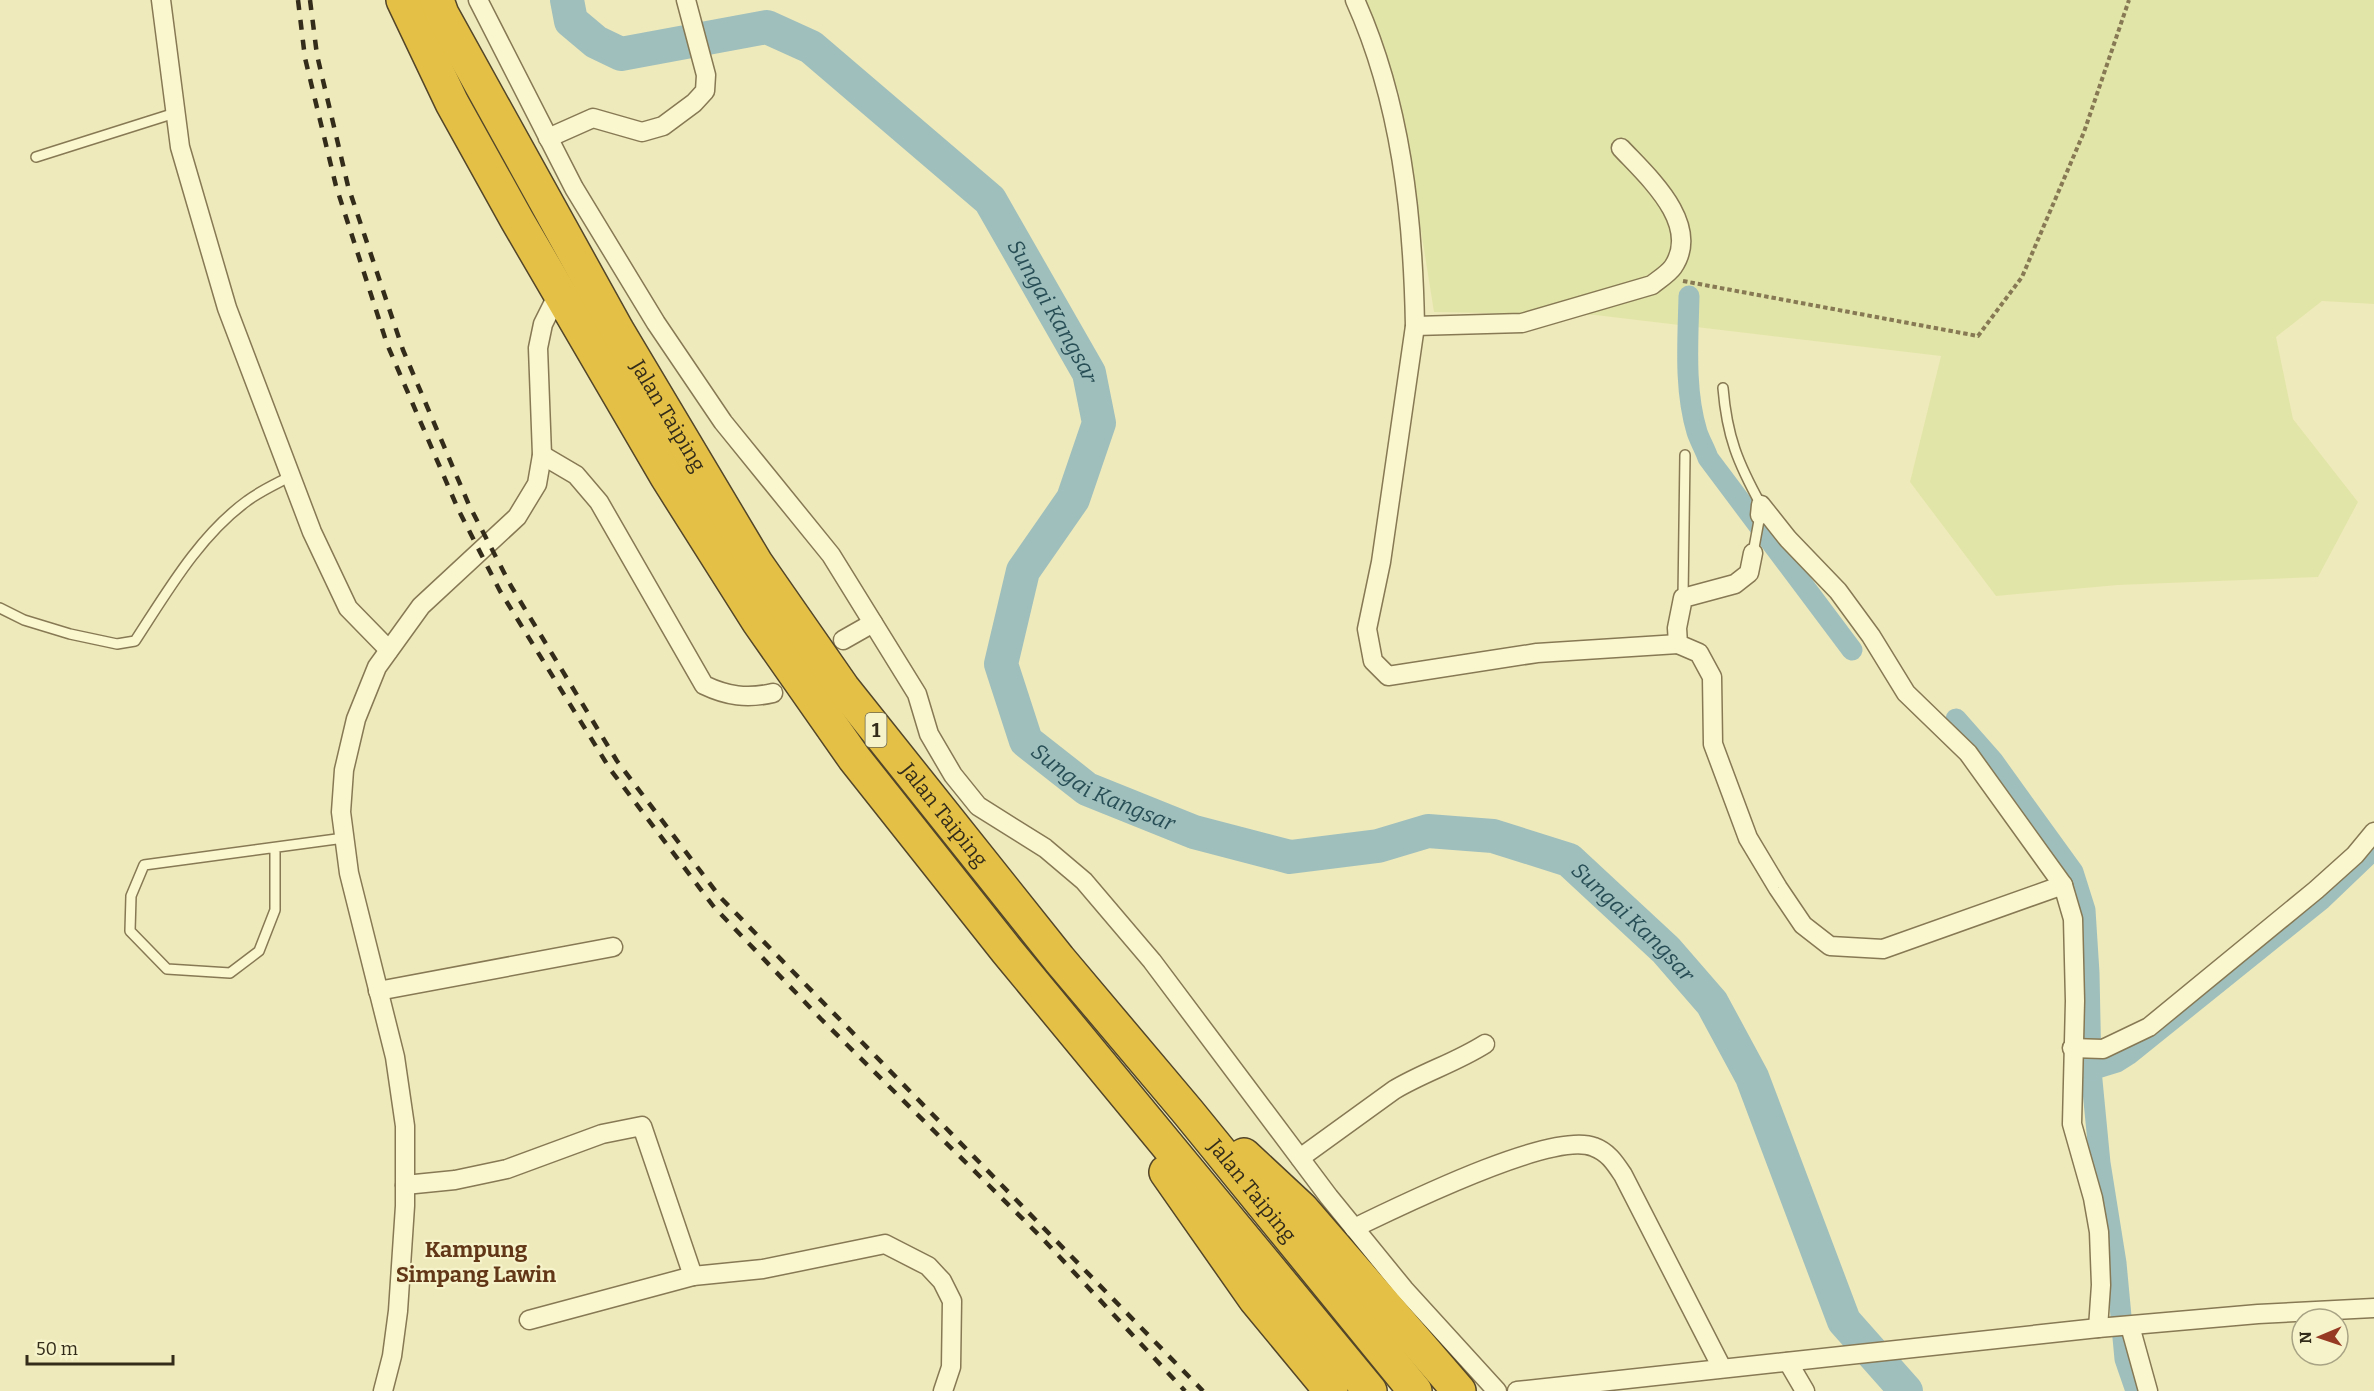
<svg xmlns="http://www.w3.org/2000/svg" width="2374" height="1391" font-family="Bitter,serif">
<style>
.farmland{fill:#e2e5a8}
.lines{fill:none;stroke-linecap:round;stroke-linejoin:round}
.canal{stroke:#9fbfbd;stroke-width:21}
.river{stroke:#9fbfbd;stroke-width:34}
.lane-casing{stroke:#867954;stroke-width:12}
.street-casing{stroke:#867954;stroke-width:21}
.highway-casing{stroke:#534629;stroke-width:36}
.path{stroke:#867954;stroke-width:4;stroke-dasharray:4.5 3;stroke-linecap:butt}
.lane{stroke:#faf6ce;stroke-width:9}
.street{stroke:#faf6ce;stroke-width:18}
.highway{stroke:#e4c046;stroke-width:33}
.rail{stroke:#342c1a;stroke-width:4.5;stroke-dasharray:10 10;stroke-linecap:butt}
.labels{text-anchor:middle;dominant-baseline:central;stroke-width:4.5;stroke-linejoin:round;paint-order:stroke}
.shield{fill:#f6f3ca;stroke:#6e684f;stroke-width:1.5}
.shield-label{font-size:20px;font-weight:bold;fill:#342c1a}
.street-label{font-size:21px;fill:#342c1a;stroke:#f6f3ca}
.water-label{font-size:22px;font-style:italic;fill:#284e55;stroke:#f6f3ca}
.neighbourhood-label{font-size:22px;font-weight:bold;fill:#623718;stroke:#f6f3ca}
</style>
<rect width="100%" height="100%" fill="#efeabb"/>
<!-- farmland -->
<polygon class="farmland" points="1359,0 2374,0 2374,304 2322,301 2276,337 2293,419 2358,502 2318,577 2118,585 1996,596 1910,482 1941,356 1595,315 1434,312 1399,93"/>
<g class="lines">
<!-- canal -->
<g class="canal">
<path d="M1689,296C1688,341 1684,389 1697,432C1700,441 1705,449 1708,458L1852,650"/>
<polyline points="1956,719 1993,761 2073,872 2085,910 2089,973 2091,1070 2100,1163 2116,1263 2125,1359 2136,1391"/>
<polyline points="2091,1070 2117,1062 2128,1055 2322,899 2372,851"/>
</g>
<!-- river -->
<path class="river" id="s1" d="M567,0L571,21L596,42L621,54L767,27L811,47L990,200L1089,373L1099,423L1073,499L1023,571L1001,664L1026,741L1087,789L1194,832L1290,857L1378,846L1428,831L1493,836L1569,860L1666,950L1712,1003L1752,1077L1844,1321L1906,1391"/>
<defs>
<g id="lane">
<polyline points="36,157 175,113"/>
<path d="M1723,388C1727,437 1738,463 1761,505"/>
<polyline points="1753,553 1760,515"/>
<polyline points="1683,598 1685,455"/>
<path d="M0,608L24,620L70,634L117,644L135,641C167,592 199,536 247,501C260,491 276,484 291,476"/>
<polyline points="275,848 275,910 259,951 230,973 167,969 130,931 131,896 144,865 344,838"/>
</g>
<g id="street">
<polyline points="161,0 180,147 227,308 312,532 348,608 389,650"/>
<polyline points="478,0 574,188 656,323 723,422 831,555 917,694 929,734 953,775 978,806 1045,848 1084,881 1152,961 1329,1197 1404,1289 1497,1391"/>
<path d="M1355,0C1401,102 1413,215 1415,326L1381,562L1367,629L1373,661L1388,676L1537,653L1678,644"/>
<polyline points="548,138 593,118 642,132 663,126 694,103 705,91 706,75 686,0"/>
<path d="M1415,326L1522,323L1652,285C1658,280 1668,274 1673,267C1702,224 1647,176 1621,148"/>
<path d="M542,455L576,475L599,502L704,685C727,696 747,699 773,693"/>
<polyline points="1760,515 1761,505 1788,539 1838,591 1871,636 1906,693 1968,753 2063,885 2073,919 2075,1001 2072,1124 2093,1198 2099,1232 2101,1285 2098,1328"/>
<polyline points="1753,553 1749,573 1735,584 1683,598 1677,628 1678,644 1699,653 1712,677 1713,744 1748,838 1778,888 1803,925 1830,946 1883,949 2063,885"/>
<polyline points="843,640 873,623"/>
<polyline points="378,991 613,947"/>
<polyline points="2072,1048 2103,1049 2149,1027 2316,890 2355,855 2374,832"/>
<path d="M1300,1158L1394,1090C1424,1072 1455,1063 1485,1044"/>
<polyline points="405,1185 455,1180 507,1169 602,1134 642,1126 693,1276 763,1269 885,1244 928,1266 942,1281 952,1301 951,1367 943,1391"/>
<path d="M1354,1228C1398,1207 1552,1130 1594,1147C1608,1152 1615,1163 1623,1175L1722,1368"/>
<polyline points="529,1320 693,1276"/>
<polyline points="2130,1326 2148,1391"/>
<polyline points="1788,1362 1805,1391"/>
<polyline points="383,1391 392,1356 398,1311 405,1206 405,1126 395,1057 349,873 341,812 344,770 356,719 377,667 421,606 517,517 537,484 542,455 538,348 543,324 559,292"/>
<polyline points="1517,1391 2098,1328 2258,1314 2374,1308"/>
</g>
<g id="highway">
<polyline points="403,0 452,103 517,220 667,477 758,621 854,758 1007,951 1370,1391"/>
<path id="s2" d="M437,0L442,14L617,330L756,563L843,688L1059,959L1188,1112L1415,1391"/>
<polyline points="1244,1155 1302,1209 1459,1391"/>
<polyline points="1166,1172 1255,1299 1331,1391"/>
</g>
</defs>
<!-- lane casing -->
<use href="#lane" class="lane-casing"/>
<!-- street casing -->
<use href="#street" class="street-casing"/>
<!-- highway casing -->
<use href="#highway" class="highway-casing"/>
<!-- path -->
<polyline class="path" points="1683,281 1978,336 2022,277 2084,132 2129,0"/>
<!-- lane -->
<use href="#lane" class="lane"/>
<!-- street -->
<use href="#street" class="street"/>
<!-- highway -->
<use href="#highway" class="highway"/>
<!-- rail -->
<g class="rail">
<polyline points="298,0 305,58 336,186 387,344 458,509 500,591 610,769 714,907 821,1019 1041,1237 1185,1391"/>
<polyline points="310,0 317,55 348,186 403,350 469,505 511,586 617,761 720,897 1203,1391"/>
</g>
</g>
<g class="labels">
<!-- shield labels -->
<rect class="shield" x="865.5" y="713" width="21" height="34" rx="4.5"/>
<g class="shield-label">
<text x="876" y="730">1</text>
</g>
<!-- street labels -->
<g class="street-label">
<text stroke="none"><textPath href="#s2" startOffset="476">Jalan Taiping</textPath></text>
<text stroke="none"><textPath href="#s2" startOffset="962">Jalan Taiping</textPath></text>
<text stroke="none"><textPath href="#s2" startOffset="1448">Jalan Taiping</textPath></text>
</g>
<!-- water labels -->
<g class="water-label">
<text stroke="none"><textPath href="#s1" startOffset="642">Sungai Kangsar</textPath></text>
<text stroke="none"><textPath href="#s1" startOffset="1200">Sungai Kangsar</textPath></text>
<text stroke="none"><textPath href="#s1" startOffset="1776">Sungai Kangsar</textPath></text>
</g>
<!-- neighbourhood labels -->
<g class="neighbourhood-label">
<text x="476" y="1249">Kampung<tspan x="476" dy="25">Simpang Lawin</tspan></text>
</g>
</g>
<!-- north arrow -->
<g transform="translate(2320 1337) rotate(268)"><circle r="28" fill="#f6f3ca" stroke="#a8a384" stroke-width="1.5"/>
<path d="M0-4.5L10 22L0 15L-10 22Z" fill="#973a23"/>
<text y="-9" font-size="16" font-weight="bold" text-anchor="middle" fill="#342c1a">N</text>
</g>
<!-- scale -->
<path d="M27 1355v9h146v-9" fill="none" stroke="#342c1a" stroke-width="3"/>
<text x="36" y="1355" font-size="18" fill="#342c1a" stroke="#f6f3ca" stroke-width="4.5" paint-order="stroke">50 m</text>
</svg>
